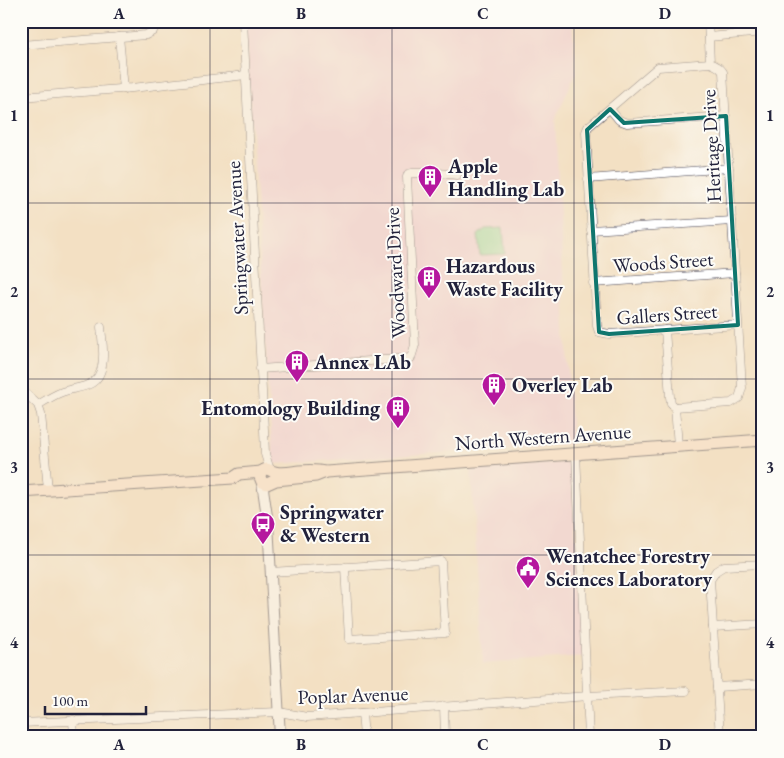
<svg xmlns="http://www.w3.org/2000/svg" width="784" height="758" font-family="'EB Garamond',serif">
<style>
.built{fill:#f2cfe1}
.green{fill:#8bdd9e;stroke:#56806c}
.lines{fill:none;stroke-linecap:round;stroke-linejoin:round}
.minor-casing{stroke:#413e4f;stroke-width:9}
.tertiary-casing{stroke:#413e4f;stroke-width:12}
.secondary-casing{stroke:#413e4f;stroke-width:13}
.minor{stroke:#fff;stroke-width:8}
.tertiary{stroke:#fff;stroke-width:10}
.secondary{stroke:#fde4d0;stroke-width:11}
.marked{fill:none;stroke:#0f766e;stroke-width:4;stroke-linejoin:round}
.grid{fill:none;stroke:#22223b;stroke-width:1;stroke-opacity:0.55}
.labels{text-anchor:middle;dominant-baseline:central;stroke-width:4;stroke-linejoin:round;paint-order:stroke}
.street-label{font-size:20px;fill:#22223b;stroke:#fdfcf7}
.poi-label{font-size:20px;font-weight:bold;fill:#22223b;stroke:#fdfcf7;text-anchor:start}
.neatline{fill:none;stroke:#22223b;stroke-width:2}
.grid-label{font-size:16px;text-anchor:middle;font-weight:bold;fill:#22223b}
</style>
<rect width="100%" height="100%" fill="#fdfcf7"/>
<filter id="ink" filterUnits="userSpaceOnUse"><feTurbulence type="fractalNoise" baseFrequency=".02" numOctaves="2"/><feDisplacementMap in="SourceGraphic" scale="10" xChannelSelector="R" yChannelSelector="G"/><feConvolveMatrix kernelMatrix="1 2 1 2 8 2 1 2 1" color-interpolation-filters="sRGB"/></filter>
<filter id="wash" filterUnits="userSpaceOnUse"><feTurbulence type="fractalNoise" baseFrequency=".0096" numOctaves="4" result="noise"/><feDisplacementMap in="SourceGraphic" scale="20" xChannelSelector="R" yChannelSelector="G"/><feGaussianBlur stdDeviation="1.12" result="paint"/><feColorMatrix in="noise" values="0 0 0 0 0 0 0 0 0 0 0 0 0 0 0 0 0 1.4 0 .05"/><feComposite in="paint" operator="in"/></filter>
<g filter="url(#wash)">
<rect width="100%" height="100%" fill="#f3e0c3"/>
<!-- built -->
<g class="built">
<polygon points="245,21 572,21 576,72 555,120 572,444 273,464"/>
<polygon points="571,462 583,656 483,664 471,469"/>
</g>
<!-- green -->
<polygon class="green" points="503,228 505,254 480,255 478,235 485,229"/>
</g>
<g filter="url(#ink)">
<g class="lines">
<defs>
<g id="minor">
<polyline points="243,21 264,430 265,454 270,470"/>
<polyline points="708,21 710,63"/>
<polyline points="119,37 124,89"/>
<polyline points="709,37 763,32"/>
<polyline points="21,45 146,35 153,31 157,21"/>
<polyline points="21,97 132,88 246,75"/>
<polyline points="610,109 619,120 627,123 726,116"/>
<polyline points="588,179 729,168"/>
<polyline points="591,230 732,221"/>
<polyline points="593,283 735,273"/>
<polyline points="665,330 670,397 671,403 675,407 678,446"/>
<polyline points="260,369 411,358 415,345 407,177 408,174 412,173 439,173 457,175"/>
<polyline points="21,389 38,405 41,414 48,490"/>
<path d="M38,405C46,400 54,395 62,392C79,386 98,389 102,366C105,354 102,340 101,327"/>
<path d="M675,407L731,403L739,398L742,388L723,72C720,67 716,65 710,63L658,67L588,127L586,132L597,326L599,332L609,334L738,325"/>
<polyline points="576,454 589,737"/>
<polyline points="271,572 441,561 445,633 349,639 345,567"/>
<polyline points="713,627 763,624"/>
<polyline points="717,687 763,684"/>
<polyline points="444,706 445,737"/>
<polyline points="362,713 364,737"/>
<polyline points="73,720 74,737"/>
<polyline points="21,723 279,712 307,717 588,696 686,691"/>
<polyline points="720,737 710,580 716,571 724,566 763,564"/>
</g>
<polyline id="tertiary" points="262,482 268,523 280,737"/>
<g id="secondary">
<path d="M326,472C317,470 309,470 299,471C291,472 283,474 275,472C268,471 268,466 261,472L260,477L262,482L267,484L276,480L316,476L326,472L763,440"/>
<polyline points="21,492 233,478 239,474 261,472"/>
</g>
</defs>
<!-- minor casing -->
<use href="#minor" class="minor-casing"/>
<!-- tertiary casing -->
<use href="#tertiary" class="tertiary-casing"/>
<!-- secondary casing -->
<use href="#secondary" class="secondary-casing"/>
<!-- minor -->
<use href="#minor" class="minor"/>
<!-- tertiary -->
<use href="#tertiary" class="tertiary"/>
<!-- secondary -->
<use href="#secondary" class="secondary"/>
</g>
</g>
<!-- marked area -->
<path d="M0 0H784V758H0ZM610,109L624,123L726,116L738,325L609,334L599,332L587,130Z" fill="#f3e0c3" fill-opacity=".55" fill-rule="evenodd"/>
<path class="marked" d="M610,109L624,123L726,116L738,325L609,334L599,332L587,130Z"/>
<!-- grid -->
<path class="grid" d="M210,21V737M392,21V737M574,21V737M21,203H763M21,379H763M21,555H763"/>
<!-- icons -->
<defs>
<symbol id="building-pin" viewBox="-11 -11 22 30"><path d="M0 17L-7.5 6A9.5 9.5 0 1 1 7.5 6Z" fill="#b5179e" stroke="#fdfcf7"/><path d="M-4-6H4V6H1V3H-1V6H-4ZM-2.5-4.3h1.7v1.8h-1.7ZM.8-4.3h1.7v1.8H.8ZM-2.5-1h1.7V.8h-1.7ZM.8-1h1.7V.8H.8Z" fill="#fff"/></symbol>
<symbol id="bus-pin" viewBox="-11 -11 22 30"><path d="M0 17L-7.5 6A9.5 9.5 0 1 1 7.5 6Z" fill="#b5179e" stroke="#fdfcf7"/><path d="M-5-6H5V4H4V6H2V4H-2V6H-4V4H-5ZM-3.5-4V0h7V-4ZM-3.5 1.2v1.5H-2V1.2ZM2 1.2v1.5H3.5V1.2Z" fill="#fff"/></symbol>
<symbol id="civic-pin" viewBox="-11 -11 22 30"><path d="M0 17L-7.5 6A9.5 9.5 0 1 1 7.5 6Z" fill="#b5179e" stroke="#fdfcf7"/><path d="M-.6-6.5H3V-4.5H.6V-3L4-1V1h2V6H-6V1h2V-1L-.6-3ZM-1.2 2.5V6h2.4V2.5Z" fill="#fff"/></symbol>
</defs>
<g fill-rule="evenodd">
<use href="#building-pin" x="416" y="163" width="28" height="38"/>
<use href="#building-pin" x="415" y="264" width="28" height="38"/>
<use href="#building-pin" x="283" y="348" width="28" height="38"/>
<use href="#building-pin" x="480" y="371" width="28" height="38"/>
<use href="#building-pin" x="384" y="394" width="28" height="38"/>
<use href="#bus-pin" x="249" y="510" width="28" height="38"/>
<use href="#civic-pin" x="514" y="554" width="28" height="38"/>
</g>
<g class="labels">
<!-- street labels -->
<g class="street-label">
<text transform="translate(711 146) rotate(-93)">Heritage Drive</text>
<text transform="translate(237 238) rotate(-93)">Springwater Avenue</text>
<text transform="translate(663 262) rotate(-4)">Woods Street</text>
<text transform="translate(395 273) rotate(-93)">Woodward Drive</text>
<text transform="translate(667 314) rotate(-4)">Gallers Street</text>
<text transform="translate(543 437) rotate(-4)">North Western Avenue</text>
<text transform="translate(353 695) rotate(-2)">Poplar Avenue</text>
</g>
<!-- poi labels -->
<g class="poi-label">
<text x="448" y="166">Apple<tspan x="448" dy="23">Handling Lab</tspan></text>
<text x="446" y="266">Hazardous<tspan x="446" dy="23">Waste Facility</tspan></text>
<text x="314" y="362">Annex LAb</text>
<text x="512" y="385">Overley Lab</text>
<text x="380" y="408" text-anchor="end">Entomology Building</text>
<text x="280" y="512">Springwater<tspan x="280" dy="23">&amp; Western</tspan></text>
<text x="546" y="556">Wenatchee Forestry<tspan x="546" dy="23">Sciences Laboratory</tspan></text>
</g>
</g>
<!-- margin -->
<rect width="784" height="758" fill="none" stroke="#fdfcf7" stroke-width="55"/>
<!-- scale -->
<path d="M45 706v8h101v-8" fill="none" stroke="#22223b" stroke-width="2.5"/>
<text x="52" y="706" font-size="15" fill="#22223b" stroke="#fdfcf7" stroke-width="4" paint-order="stroke">100 m</text>
<rect x="28" y="28" width="728" height="702" class="neatline"/>
<g class="grid-label">
<text x="119" y="19">A</text>
<text x="301" y="19">B</text>
<text x="483" y="19">C</text>
<text x="665" y="19">D</text>
<text x="14" y="121">1</text>
<text x="770" y="121">1</text>
<text x="14" y="297">2</text>
<text x="770" y="297">2</text>
<text x="14" y="473">3</text>
<text x="770" y="473">3</text>
<text x="14" y="648">4</text>
<text x="770" y="648">4</text>
<text x="119" y="750">A</text>
<text x="301" y="750">B</text>
<text x="483" y="750">C</text>
<text x="665" y="750">D</text>
</g>
</svg>
